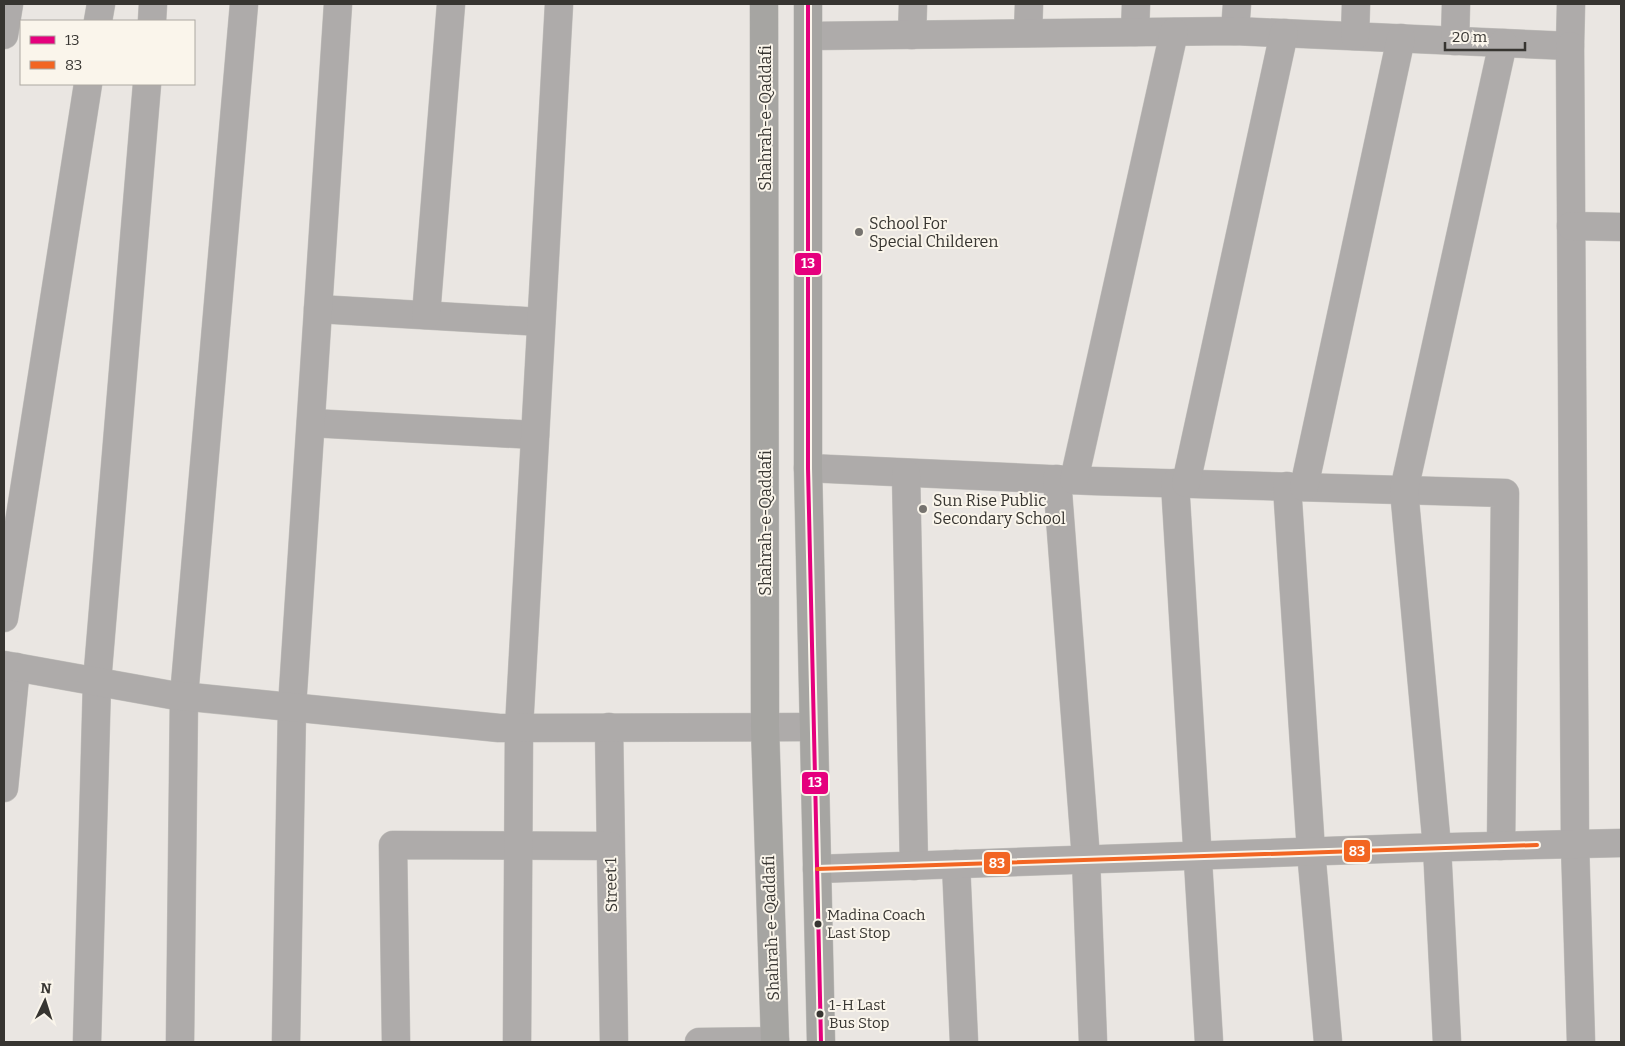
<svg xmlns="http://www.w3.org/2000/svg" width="1625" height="1046" font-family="Bitter,serif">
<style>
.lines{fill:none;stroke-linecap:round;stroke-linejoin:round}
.minor-casing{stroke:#c5c3bf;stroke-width:29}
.tertiary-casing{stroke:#c5c3bf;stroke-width:29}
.primary-casing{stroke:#c5c3bf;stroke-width:29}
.minor{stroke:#aeabaa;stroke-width:28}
.tertiary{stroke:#aeabaa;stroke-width:28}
.primary{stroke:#a6a5a2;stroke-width:28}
.bus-1-casing{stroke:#faf5eb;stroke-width:8}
.bus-2-casing{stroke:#faf5eb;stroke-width:8}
.bus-1{stroke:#e5007d;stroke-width:4}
.bus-2{stroke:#f26522;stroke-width:4}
.poi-dot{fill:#76736f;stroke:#faf5eb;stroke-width:2}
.bus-dot{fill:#373531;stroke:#faf5eb;stroke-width:2}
.labels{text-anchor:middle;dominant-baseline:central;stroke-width:4;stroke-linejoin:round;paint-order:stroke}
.bus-label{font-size:15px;fill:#373531;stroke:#faf5eb;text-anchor:start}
.street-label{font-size:16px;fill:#373531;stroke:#faf5eb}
.poi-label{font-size:16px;fill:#373531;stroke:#faf5eb;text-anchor:start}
.line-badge{stroke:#faf5eb;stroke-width:2}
.badge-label{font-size:14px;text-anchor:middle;font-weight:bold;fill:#fff}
</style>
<rect width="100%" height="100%" fill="#eae6e2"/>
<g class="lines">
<defs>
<g id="minor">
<polyline points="98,21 101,4"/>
<polyline points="152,21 153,4"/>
<polyline points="1235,31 1237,4"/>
<polyline points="1135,32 1136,4"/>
<polyline points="1028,33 1029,4"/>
<polyline points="4,35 9,4"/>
<polyline points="912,35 913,4"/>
<polyline points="809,36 1235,31 1570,46 1571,4"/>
<polyline points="1355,36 1356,4"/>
<polyline points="1455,41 1456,4"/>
<polyline points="1570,46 1575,844 1581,1042"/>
<polyline points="1571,226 1621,227"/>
<polyline points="318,309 541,322"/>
<polyline points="426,315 451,4"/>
<polyline points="311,423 535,435"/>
<polyline points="808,468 1092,481 1505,493 1501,846"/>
<polyline points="906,473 914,866"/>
<polyline points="1057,479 1086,859 1093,1042"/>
<polyline points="1074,480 1174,32"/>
<polyline points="1175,483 1209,1042"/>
<polyline points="1186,483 1284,33"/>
<polyline points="1287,486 1311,851 1328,1042"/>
<polyline points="1304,487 1401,38"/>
<polyline points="4,618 88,84"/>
<polyline points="609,727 614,1042"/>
<polyline points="4,788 16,667"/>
<polyline points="956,864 964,1042"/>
<polyline points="817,869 1411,848 1621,843"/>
<polyline points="87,1042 97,682 147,84"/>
<polyline points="180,1042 184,696 244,4"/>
<polyline points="286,1042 292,707 338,4"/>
<polyline points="396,1042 393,845 610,846"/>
<polyline points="517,1042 519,728 559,4"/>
<polyline points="699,1042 775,1041"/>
<polyline points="1447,1042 1437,847 1404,490 1503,43"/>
</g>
<polyline id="tertiary" points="4,665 171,695 499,728 813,727"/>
<g id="primary">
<polyline points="764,4 765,727 775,1042"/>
<polyline points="808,4 808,468 821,1042"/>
</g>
</defs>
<!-- minor casing -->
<use href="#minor" class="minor-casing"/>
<!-- tertiary casing -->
<use href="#tertiary" class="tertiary-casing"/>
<!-- primary casing -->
<use href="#primary" class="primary-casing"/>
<!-- minor -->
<use href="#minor" class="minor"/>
<!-- tertiary -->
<use href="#tertiary" class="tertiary"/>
<!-- primary -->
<use href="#primary" class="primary"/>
<defs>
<polyline id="bus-1" points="808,4 808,468 821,1042"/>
<polyline id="bus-2" points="817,869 1537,845"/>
</defs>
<!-- bus-1 casing -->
<use href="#bus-1" class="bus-1-casing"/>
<!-- bus-2 casing -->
<use href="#bus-2" class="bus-2-casing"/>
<!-- bus-1 -->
<use href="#bus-1" class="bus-1"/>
<!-- bus-2 -->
<use href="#bus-2" class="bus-2"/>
</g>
<!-- markers -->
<g class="poi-dot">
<circle cx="859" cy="232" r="5"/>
<circle cx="923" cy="509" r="5"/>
</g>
<g class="bus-dot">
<circle cx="818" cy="924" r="4.5"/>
<circle cx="820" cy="1014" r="4.5"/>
</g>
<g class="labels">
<!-- bus labels -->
<g class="bus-label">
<text x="827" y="915">Madina Coach<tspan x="827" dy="18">Last Stop</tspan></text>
<text x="829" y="1005">1-H Last<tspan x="829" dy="18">Bus Stop</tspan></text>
</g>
<!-- street labels -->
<g class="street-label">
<text transform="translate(765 118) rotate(-90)">Shahrah-e-Qaddafi</text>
<text transform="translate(765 523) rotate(-90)">Shahrah-e-Qaddafi</text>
<text transform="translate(611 885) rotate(-91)">Street 1</text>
<text transform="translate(771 928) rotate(-92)">Shahrah-e-Qaddafi</text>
</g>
<!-- poi labels -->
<g class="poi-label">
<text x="869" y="223">School For<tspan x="869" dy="18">Special Childeren</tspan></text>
<text x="933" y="500">Sun Rise Public<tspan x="933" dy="18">Secondary School</tspan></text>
</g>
</g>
<g class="line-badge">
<rect x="794" y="252" width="28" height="24" rx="5" fill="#e5007d"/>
<rect x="801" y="771" width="28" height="24" rx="5" fill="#e5007d"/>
<rect x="1343" y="839" width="28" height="24" rx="5" fill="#f26522"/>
<rect x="983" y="851" width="28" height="24" rx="5" fill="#f26522"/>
</g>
<g class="badge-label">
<text x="808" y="268">13</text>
<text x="815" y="787">13</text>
<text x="1357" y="856">83</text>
<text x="997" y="868">83</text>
</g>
<!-- border -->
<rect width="1625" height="1046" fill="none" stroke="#373531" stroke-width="10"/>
<!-- legend -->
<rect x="20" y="20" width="175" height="65" fill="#faf5eb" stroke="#aca8a1"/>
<rect x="30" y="36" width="25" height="8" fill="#e5007d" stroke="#aca8a1"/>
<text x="65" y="45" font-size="15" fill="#373531">13</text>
<rect x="30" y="61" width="25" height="8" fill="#f26522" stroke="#aca8a1"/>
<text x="65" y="70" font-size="15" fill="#373531">83</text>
<!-- north arrow -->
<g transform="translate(45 1001) rotate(4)" stroke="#faf5eb" stroke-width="4" paint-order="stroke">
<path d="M0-4L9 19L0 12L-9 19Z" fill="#373531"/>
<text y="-8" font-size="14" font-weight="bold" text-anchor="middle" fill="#373531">N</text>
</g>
<!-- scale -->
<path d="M1445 42v8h80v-8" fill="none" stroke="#373531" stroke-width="2.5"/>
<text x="1452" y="42" font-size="15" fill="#373531" stroke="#faf5eb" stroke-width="4" paint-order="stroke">20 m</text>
</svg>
